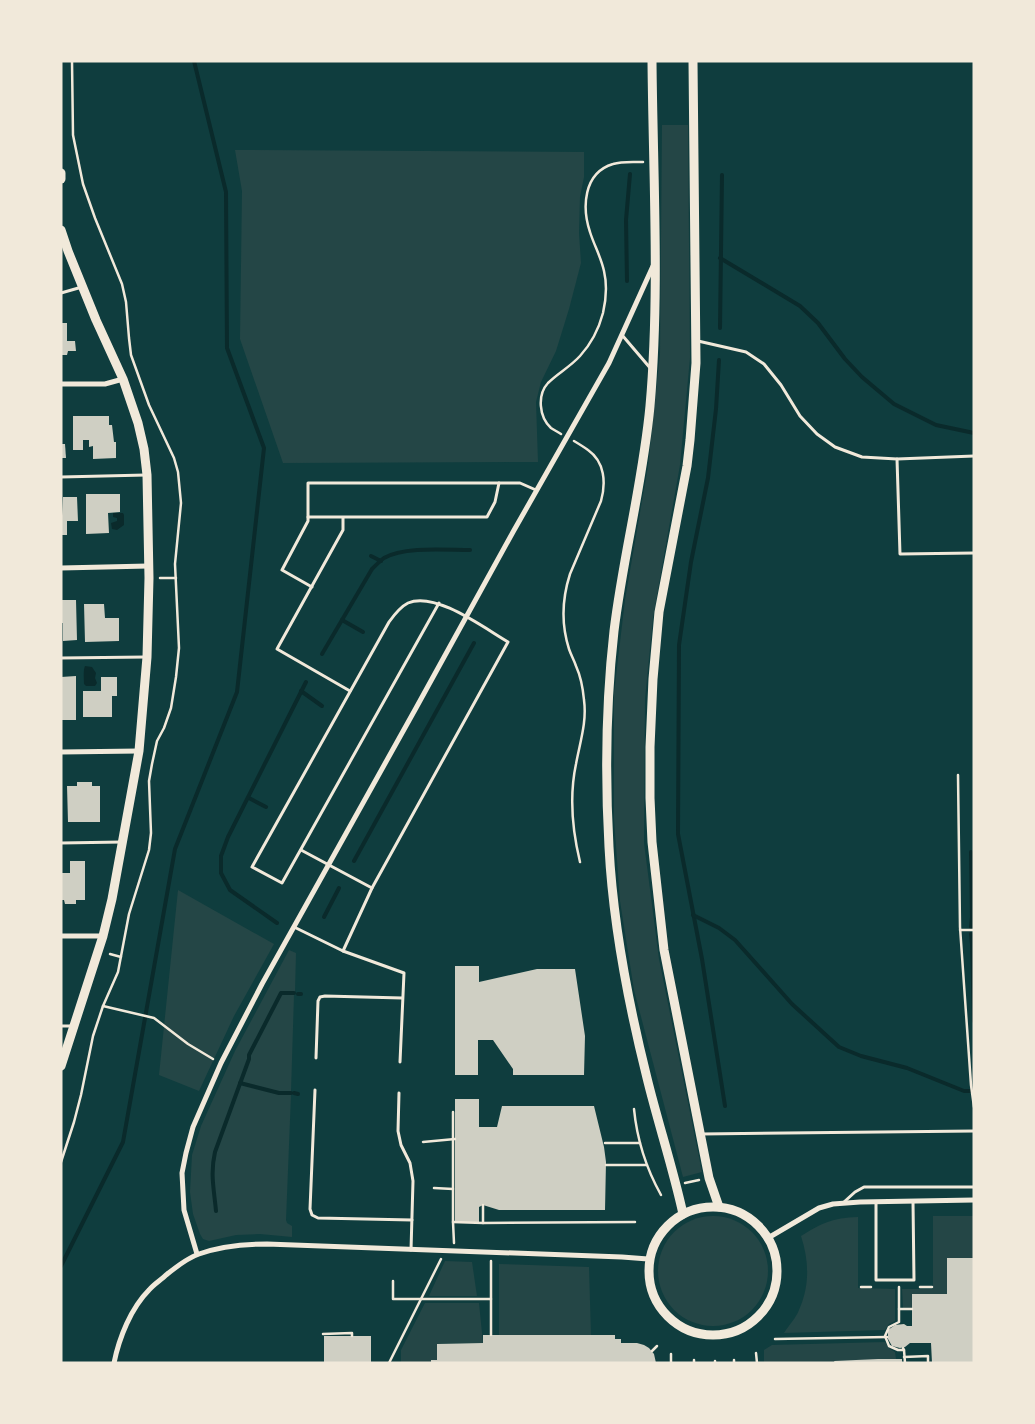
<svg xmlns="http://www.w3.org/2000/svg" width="1035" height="1424" font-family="Arial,sans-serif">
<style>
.green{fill:#244646}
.water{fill:#0a2a2b}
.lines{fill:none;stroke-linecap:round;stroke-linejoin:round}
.stream{stroke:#0a2a2b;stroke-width:4}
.building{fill:#cfcfc3}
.path{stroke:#f1e9da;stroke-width:2.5}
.service{stroke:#f1e9da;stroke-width:3}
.minor{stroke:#f1e9da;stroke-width:5}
.tertiary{stroke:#f1e9da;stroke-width:9}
</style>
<rect width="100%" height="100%" fill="#0f3d3e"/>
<!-- green -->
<g class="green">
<polygon points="662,125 688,125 690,358 680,465 653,618 645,699 644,843 659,959 702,1172 683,1177 634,990 620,901 614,819 614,693 625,600 648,466 660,354"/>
<polygon points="235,150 584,152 584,177 580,197 579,233 581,263 569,309 556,351 541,382 536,402 538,462 283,463 240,339 242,191"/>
<polygon points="178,890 274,944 234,1016 199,1091 159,1075"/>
<polygon points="289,950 296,953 295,992 284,991 283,995 294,995 291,1092 280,1091 279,1094 291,1095 286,1220 287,1223 292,1226 292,1237 260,1234 236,1235 209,1241 203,1239 200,1234 193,1214 190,1192 192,1155 201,1126 235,1051"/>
<polygon points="933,1216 974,1216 974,1258 947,1259 947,1294 912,1294 912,1308 903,1308 902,1289 933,1289"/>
<circle cx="713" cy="1271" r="55"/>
<path d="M858,1217V1288L895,1289V1321L889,1324L885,1330L784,1333C789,1325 796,1318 799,1310C810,1285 809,1261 801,1236C822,1223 832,1218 858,1217Z"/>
<polygon points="445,1261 472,1262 477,1296 429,1296"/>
<polygon points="499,1264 589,1267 591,1335 499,1336"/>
<polygon points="425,1303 479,1303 483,1343 437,1344 437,1360 432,1360 431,1363 401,1363 401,1350"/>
<polygon points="885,1342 890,1349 895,1352 896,1359 834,1361 834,1363 764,1363 764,1350 772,1345"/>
</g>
<!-- water -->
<g class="water">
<polygon points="113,513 123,513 124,515 124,525 117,530 112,529 111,523 117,521 117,518 113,517"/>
<path d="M85,666L92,667L96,673L95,678L97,683L95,686H86L84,684C84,679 83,670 85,666Z"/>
</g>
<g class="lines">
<!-- stream -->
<g class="stream">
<polyline points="720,258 800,306 818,323 845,359 862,377 894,404 936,425 974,433"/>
<polyline points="627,281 626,220 630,174"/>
<polyline points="720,328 722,175"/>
<polyline points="719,360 716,409 708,478 691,562 679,645 678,834 702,959 725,1106"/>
<polyline points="371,556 381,561"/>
<polyline points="342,620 363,632"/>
<path d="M322,654L372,569C376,565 380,561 384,558C404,546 447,550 470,550"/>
<polyline points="301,691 322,706"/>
<polyline points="249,798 266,807"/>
<polyline points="354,861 474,643"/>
<polyline points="693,915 719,928 735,940 792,1004 839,1047 861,1056 907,1068 964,1091 974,1091"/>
<polyline points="324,917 339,888"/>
<polyline points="277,923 230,890 221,873 221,856 228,837 306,682"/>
<polyline points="971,927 972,917 971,852"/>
<polyline points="971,934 972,944 974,1021"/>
<polyline points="298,994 301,994"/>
<polyline points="240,1083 279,1093 291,1093"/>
<polyline points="294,1093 298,1094"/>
<path d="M216,1211C214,1189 210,1174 215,1152L249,1059V1055L281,993H294"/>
<polyline points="61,1266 123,1142 175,849 237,692 264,448 227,348 226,192 194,61"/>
</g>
</g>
<!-- building -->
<g class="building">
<polygon points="61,323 67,323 67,341 75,341 76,351 68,351 67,355 61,355"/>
<polygon points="73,416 109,416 109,425 112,425 114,442 116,442 116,458 93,459 93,446 89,447 89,440 83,440 83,450 73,450"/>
<polygon points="61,444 65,444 66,458 61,458"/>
<polygon points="86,494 120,494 120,512 108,513 109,533 86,534"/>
<polygon points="63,497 77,497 78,521 67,521 67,535 61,535"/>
<polygon points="61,600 76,600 77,640 63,641 63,623 61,623"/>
<polygon points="84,604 104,604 105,618 119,618 119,641 85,642"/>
<polygon points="76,676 76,720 61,720 61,677"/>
<polygon points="101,677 117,677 117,696 112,696 112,717 83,717 83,691 101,691"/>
<polygon points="77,782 92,782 92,786 100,786 100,822 68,822 67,786 77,786"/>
<polygon points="70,861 85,861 85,900 76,900 76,904 65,904 64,900 61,900 61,873 70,873"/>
<polygon points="455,966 479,966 479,982 537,969 575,969 585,1036 584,1075 513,1075 513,1069 493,1040 478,1040 478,1075 455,1075"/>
<polygon points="455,1099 479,1099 479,1127 497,1127 502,1106 594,1106 604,1147 606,1162 605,1210 499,1210 483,1205 479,1207 479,1222 455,1222"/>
<polygon points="947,1258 974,1258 974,1363 932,1363 931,1343 910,1343 905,1347 900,1348 892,1346 888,1339 888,1330 895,1325 904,1324 907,1326 912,1326 912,1294 947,1294"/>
<polygon points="483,1335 615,1335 615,1339 621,1339 621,1343 637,1343 644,1345 649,1348 654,1354 656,1363 431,1363 431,1360 437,1360 437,1344 483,1343"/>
<rect x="324" y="1336" width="47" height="27"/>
<polygon points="878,1359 902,1359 902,1363 835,1363 834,1361"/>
</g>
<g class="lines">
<!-- path -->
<g class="path">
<path d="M561,434C558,432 554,430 551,428C539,417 537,395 548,383C558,373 570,367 580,356C591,344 599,328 603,313C606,300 607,284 604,271C601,257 594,245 590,232C582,208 583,173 613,164C622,161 633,162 643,162"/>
<path d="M574,441C579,444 584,447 588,450C605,462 606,483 601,501L570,574C562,599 561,624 569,649C571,655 574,660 576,666C581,677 583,689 584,700C587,722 580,742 576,764C569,797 572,829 580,862"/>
<polyline points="160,578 176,578"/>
<polyline points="958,775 960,927 971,1085 974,1107"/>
<polyline points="960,930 974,930"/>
<polyline points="110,954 121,957"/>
<polyline points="103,1006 154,1018 188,1044 213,1059"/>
<path d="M634,1109C637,1140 646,1168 661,1195"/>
<polyline points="453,1112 453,1222 454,1243"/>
<polyline points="423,1142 455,1139"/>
<polyline points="605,1143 640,1143"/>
<polyline points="61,1162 74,1122 81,1095 93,1036 103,1006 118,972 129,914 149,850 151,833 149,781 152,764 157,741 164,728 171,708 176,677 179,648 175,564 181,503 178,472 174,458 149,405 131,355 129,338 126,302 122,284 95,218 83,184 73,135 72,61"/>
<polyline points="606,1165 647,1165"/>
<polyline points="685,1183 699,1180"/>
<polyline points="434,1188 453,1189"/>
<polyline points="483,1205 483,1223"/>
<polyline points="453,1222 483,1223 635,1222"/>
<polyline points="491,1261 491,1335"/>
<polyline points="393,1281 393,1299 491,1299"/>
<polyline points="861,1287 871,1287"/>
<polyline points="899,1287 899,1322 889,1327 885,1336 889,1346 898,1350 904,1350"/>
<polyline points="920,1287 932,1287"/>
<polyline points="899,1309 912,1309"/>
<polyline points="323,1334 352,1333 352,1336"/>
<polyline points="775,1339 887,1337"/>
<polyline points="903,1348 904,1350 905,1363"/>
<polyline points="652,1351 657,1346"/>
<polyline points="756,1353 757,1363"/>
<polyline points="671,1354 671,1363"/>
<polyline points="904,1357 928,1356 928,1363"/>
<polyline points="694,1360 694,1363"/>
<polyline points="734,1360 734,1363"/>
<polyline points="389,1363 441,1259"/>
<polyline points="715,1363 715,1361"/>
</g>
<!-- service -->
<g class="service">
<polyline points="61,293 82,287"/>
<polyline points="622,335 651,369"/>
<polyline points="698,341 746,352 764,364 781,385 800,416 817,434 835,447 862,457 897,459 900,554 974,553"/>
<polyline points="897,459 974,456"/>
<polyline points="61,477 146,475"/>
<polyline points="308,517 487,517 495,502 499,483"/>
<polyline points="343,518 343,530 277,649 350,691"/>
<polyline points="312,587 282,570 308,521 308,483 520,483 536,490"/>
<polyline points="61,658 146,657"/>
<polyline points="61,843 122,842"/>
<polyline points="301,850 372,888"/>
<polyline points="294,927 343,951 404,973 400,1062"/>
<path d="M343,951L372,888L508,642C484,628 435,591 408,603C400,607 394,615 389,622L252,867L282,883L439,603"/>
<polyline points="61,1026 73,1026"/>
<polyline points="316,1058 318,1001 320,997 325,996 402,998"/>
<polyline points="315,1090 310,1209 312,1215 318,1218 412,1220"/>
<polyline points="399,1093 398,1131 401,1145 410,1163 413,1181 411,1250"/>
<polyline points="701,1134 974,1131"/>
<polyline points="844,1202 855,1192 864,1187 974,1187"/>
<polyline points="876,1202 876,1280 914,1280 913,1202"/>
</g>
<!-- minor -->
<g class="minor">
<polyline points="61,384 105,384 123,379"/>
<polyline points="61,568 148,566"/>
<polyline points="61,752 139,751"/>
<polyline points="61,936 103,936"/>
<polyline points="768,1238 819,1208 833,1204 860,1202 974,1200"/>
<polyline points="197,1254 184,1210 182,1173 186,1153 193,1127 221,1063 262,984 416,708 513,532 609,363 653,266"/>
<path d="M114,1363C119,1338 131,1308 149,1290C154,1284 161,1280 166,1275C176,1267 187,1258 199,1254C221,1246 244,1244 267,1244L622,1257L648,1259"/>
</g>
<!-- tertiary -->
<g class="tertiary">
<path d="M652,61C653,176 660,292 650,406C643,482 623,556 614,631C606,702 605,776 609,847C613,925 628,1002 647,1078C658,1123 673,1168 683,1214"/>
<polyline points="693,61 696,363 690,440 687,466 659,612 653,679 650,747 650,798 652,842 664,950 709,1178 719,1207"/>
<polyline points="61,173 61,179"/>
<polyline points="61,230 68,251 96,320 123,379 138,423 144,449 147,475 149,578 147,657 139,751 112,899 103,936 61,1066"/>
<circle cx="713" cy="1271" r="64"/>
</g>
</g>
<!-- border -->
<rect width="1035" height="1424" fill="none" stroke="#f1e9da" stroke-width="125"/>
</svg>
